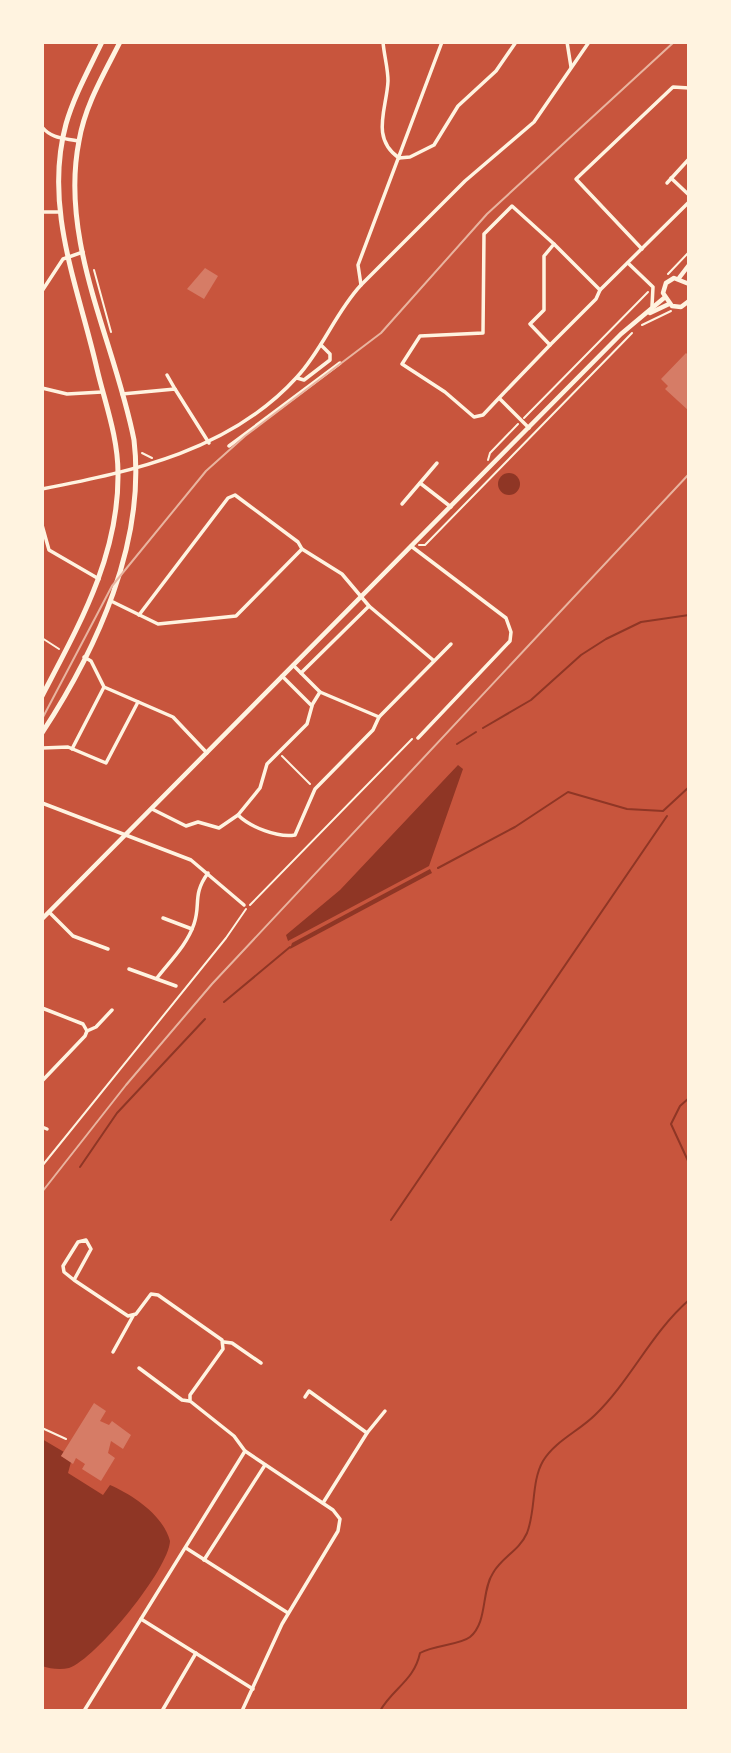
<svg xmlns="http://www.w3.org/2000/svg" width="731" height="1753" font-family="Quicksand,sans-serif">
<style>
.water{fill:#8f3625}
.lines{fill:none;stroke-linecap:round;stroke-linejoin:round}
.stream{stroke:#8f3625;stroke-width:2}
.building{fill:#d67c66}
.path{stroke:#fff3e0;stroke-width:2}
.minor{stroke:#fff3e0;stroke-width:3.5}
.tertiary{stroke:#fff3e0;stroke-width:4.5}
.primary{stroke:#fff3e0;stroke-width:5}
.tram{stroke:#e9b49f;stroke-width:2}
.rail{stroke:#e9b49f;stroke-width:2}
</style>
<rect width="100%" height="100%" fill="#c8553d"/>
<!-- water -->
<g class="water">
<circle cx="509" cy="484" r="11"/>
<polygon points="458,765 463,769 429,866 288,941 286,935 340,890"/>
<polygon points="430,869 432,873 290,949 292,943"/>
<path d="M42,1439L64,1452L61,1456L71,1462L68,1473L103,1495L110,1485C133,1495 163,1515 170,1541C169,1569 96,1659 69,1668C61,1670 50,1669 42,1666Z"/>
</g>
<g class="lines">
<!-- stream -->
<g class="stream">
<polyline points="483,728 531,700 581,655 606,639 641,622 689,615"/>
<polyline points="457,744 476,732"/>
<polyline points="438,868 515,827 568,792 627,809 663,811 689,787"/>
<polyline points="224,1002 290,947"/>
<polyline points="689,1098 680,1106 671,1124 689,1163"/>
<polyline points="80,1167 117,1113 205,1019"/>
<polyline points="391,1220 667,816"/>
<path d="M380,1711C393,1688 414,1681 420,1653C434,1645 460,1645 470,1637C488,1622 481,1591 493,1573C502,1557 519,1551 527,1533C536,1510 531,1482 543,1461C555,1441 579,1431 595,1415C631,1380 651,1333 689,1300"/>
</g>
</g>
<!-- building -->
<g class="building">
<polygon points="205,268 218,276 204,299 187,289"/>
<polygon points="686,353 689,356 689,411 665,389 668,386 661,379"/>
<polygon points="94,1403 106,1411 100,1421 109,1425 112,1421 131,1435 123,1449 111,1441 108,1453 115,1458 101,1481 82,1469 85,1464 76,1458 73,1464 61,1456"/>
</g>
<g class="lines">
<!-- path -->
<g class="path">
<polyline points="94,270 111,332"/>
<polyline points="668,274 689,252"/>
<polyline points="642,325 671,311"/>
<polyline points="524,418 648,292"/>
<polyline points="142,453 152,458"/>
<polyline points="488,460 490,453 518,424"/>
<polyline points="419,545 425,545 632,333"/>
<polyline points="42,638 59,649"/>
<polyline points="282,756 310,784"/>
<polyline points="250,905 412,739"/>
<polyline points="42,1166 226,938 246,909"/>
<polyline points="42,1428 66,1439"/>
</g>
<!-- minor -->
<g class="minor">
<path d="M383,42C384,55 388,68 388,81C387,108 370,138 399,158"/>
<polyline points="567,42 571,67"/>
<path d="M42,127C52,139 64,138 78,141"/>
<polyline points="399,158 410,157 434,145 458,106 496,71 516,42"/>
<polyline points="671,178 689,195"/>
<polyline points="667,183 688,160"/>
<polyline points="42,212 60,212"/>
<polyline points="642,249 576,179 673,87 689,88"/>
<polyline points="628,263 653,287 652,306"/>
<polyline points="361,285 358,265 442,42"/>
<polyline points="600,290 689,202"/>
<polyline points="42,291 63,259 83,252"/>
<polyline points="550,345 596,299 600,290 554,244"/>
<polyline points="167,375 175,389"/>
<polyline points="297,378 304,380 330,360 330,354 321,345"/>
<polyline points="42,388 67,394 102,392"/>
<polyline points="122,394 175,389 209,443"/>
<polyline points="499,398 550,345 530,324 544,310 544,256 554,244 512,206 484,234 483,333 420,336 402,364 445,392 474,417 483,415 499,398 529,428"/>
<polyline points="229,446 340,363"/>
<polyline points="420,483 451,507"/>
<path d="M42,489C135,471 231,450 297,377C323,349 335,313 361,285L465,181L534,122L589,42"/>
<polyline points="402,504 437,463"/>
<polyline points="42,525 49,550 99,579"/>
<polyline points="411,546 506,618 511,632 510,641 418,738"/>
<polyline points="111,601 158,624 236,616 302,549"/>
<polyline points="139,615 228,498 235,495 298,542 302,549 342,574 369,606 433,660"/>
<polyline points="84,657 91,661 104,687 173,717 207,753"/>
<polyline points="293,665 320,692 379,717 451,644"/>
<polyline points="301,673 369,606"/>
<polyline points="312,705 320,692"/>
<polyline points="42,748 68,747 106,763 138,702"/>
<polyline points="72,749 104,687"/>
<polyline points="42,803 191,860 244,905"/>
<path d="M152,809L186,826L198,822L219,828L238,815C250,827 278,838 295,835L315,789L373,730L379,717"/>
<polyline points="238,815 260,788 267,764 307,724 312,706 282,676"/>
<polyline points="49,912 73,936 108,949"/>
<polyline points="163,918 192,929"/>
<polyline points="129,969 176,986"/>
<path d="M157,978C170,961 187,945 194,924C201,904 192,895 208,873"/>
<polyline points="42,1008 83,1024 87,1031 85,1036 42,1081"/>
<polyline points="87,1031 96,1027 112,1010"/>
<polyline points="42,1127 47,1129"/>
<polyline points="74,1280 64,1272 63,1266 78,1242 86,1240 91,1249 74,1280 128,1316 136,1314 151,1294 158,1295 222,1340 223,1349 190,1395 190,1401 234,1436 245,1451 333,1510 340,1519 338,1531 282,1624 242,1711"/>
<polyline points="224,1342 232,1343 261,1363"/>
<polyline points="113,1352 133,1316"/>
<polyline points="139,1368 182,1400 189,1401"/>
<polyline points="305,1397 309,1391 367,1433 323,1503"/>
<polyline points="367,1433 385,1411"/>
<polyline points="186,1548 288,1613"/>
<polyline points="204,1560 265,1465"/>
<polyline points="141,1619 253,1689"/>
<polyline points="84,1711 245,1451"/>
<polyline points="162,1711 196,1653"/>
</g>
<!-- tertiary -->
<g class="tertiary">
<polyline points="679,278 689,265"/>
<polyline points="689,284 674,278 666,283 663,293 672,306 681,307 689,301"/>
<polyline points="650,313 669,304"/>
<polyline points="42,919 621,334 664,298"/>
</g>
<!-- primary -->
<g class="primary">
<path d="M42,696C79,625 119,556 118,473C118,437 105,403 97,369C79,289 43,208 66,124C74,96 89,69 102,42"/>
<path d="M42,733C97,649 146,542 134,440C115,342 59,242 79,141C85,105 104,74 120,42"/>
</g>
<!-- tram -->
<polyline class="tram" points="42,719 112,586 206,471 245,436 381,333 487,214 674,42"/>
<!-- rail -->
<polyline class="rail" points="42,1192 126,1085 212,984 689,474"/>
</g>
<!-- border -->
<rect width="731" height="1753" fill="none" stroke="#fff3e0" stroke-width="88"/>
</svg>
